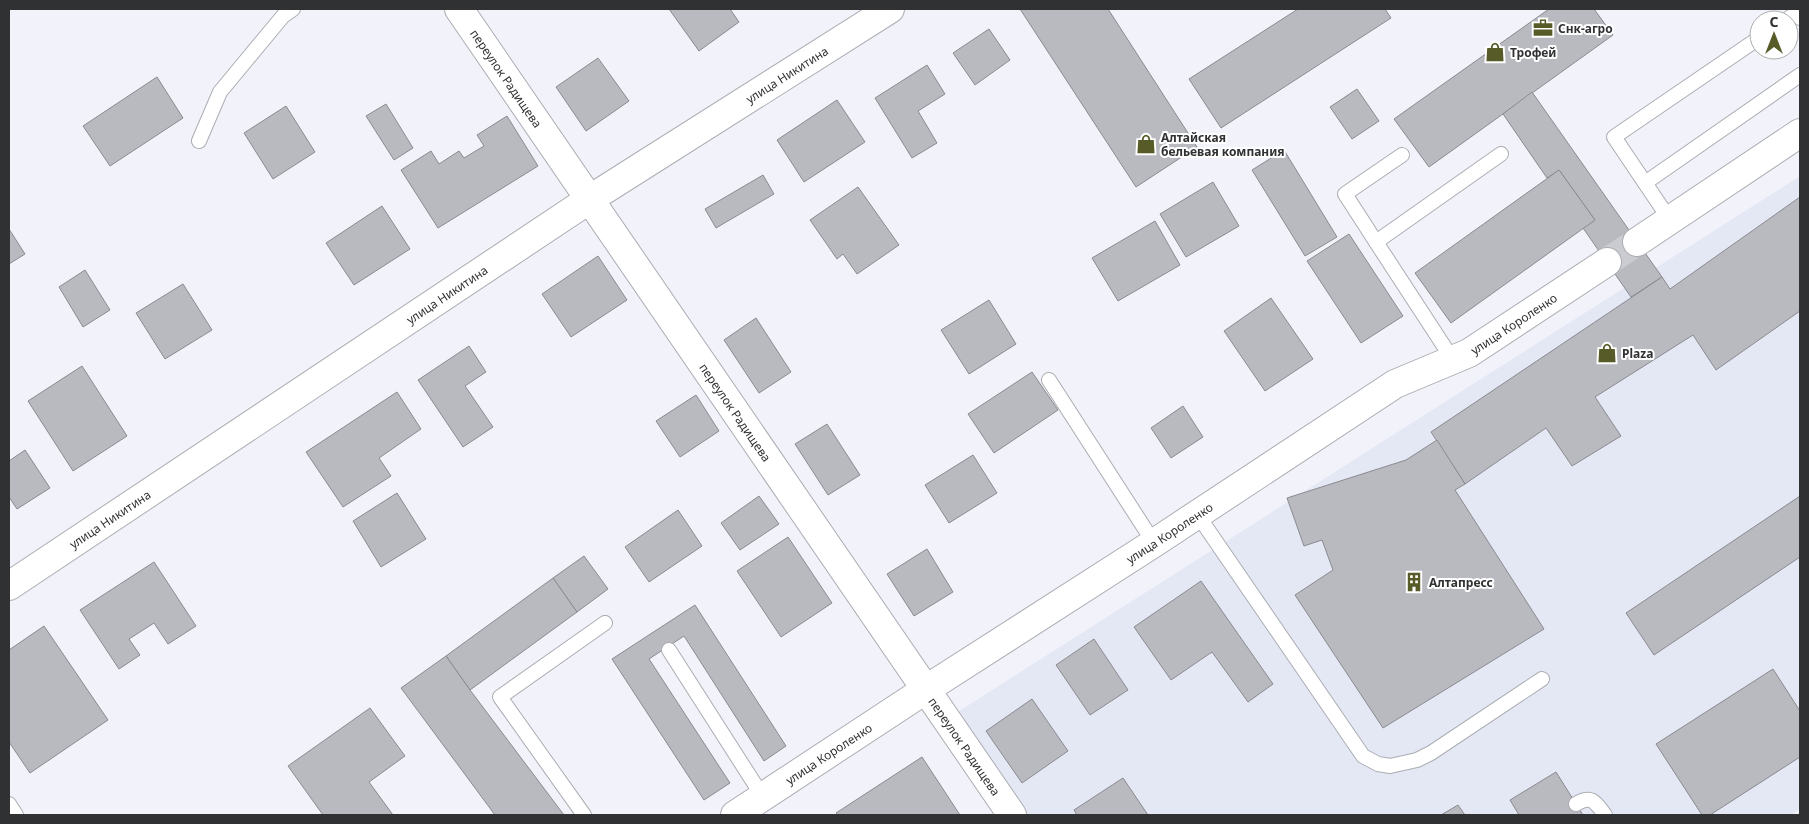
<svg xmlns="http://www.w3.org/2000/svg" width="1809" height="824" font-family="'Noto Sans',sans-serif">
<style>
.built{fill:#e4e8f5}
.building{fill:#b9b9c0;stroke:#8a8a90}
.lines{fill:none;stroke-linecap:round;stroke-linejoin:round}
.minor-tunnel{stroke:#cbccd2;stroke-width:28;stroke-dasharray:28 14;stroke-linecap:butt}
.service-casing{stroke:#abadb3;stroke-width:16}
.minor-casing{stroke:#abadb3;stroke-width:30}
.service{stroke:#fff;stroke-width:14}
.minor{stroke:#fff;stroke-width:28}
.labels{text-anchor:middle;dominant-baseline:central;stroke-width:4;stroke-linejoin:round;paint-order:stroke}
.poi-label{font-size:12px;font-weight:bold;fill:#303133;stroke:#fff;text-anchor:start}
.street-label{font-size:12px;fill:#303133;stroke:#fff}
</style>
<rect width="100%" height="100%" fill="#f2f3fa"/>
<!-- built -->
<polygon class="built" points="1800,176 1800,809 1791,815 1028,815 956,713"/>
<!-- building -->
<g class="building">
<polygon points="669,9 730,9 739,22 699,51"/>
<polygon points="1020,9 1108,9 1197,147 1136,187"/>
<polygon points="1298,9 1385,9 1391,18 1221,128 1189,79"/>
<polygon points="1549,9 1594,9 1613,35 1429,167 1394,119"/>
<polygon points="989,29 1010,60 975,85 953,53"/>
<polygon points="598,58 629,101 586,131 556,87"/>
<polygon points="927,65 945,94 918,111 937,143 912,158 875,98"/>
<polygon points="157,77 183,118 110,166 83,126"/>
<polygon points="1357,89 1379,121 1352,139 1330,107"/>
<polygon points="1532,92 1662,277 1631,297 1583,228 1595,220 1559,170 1547,178 1503,114"/>
<polygon points="837,100 865,142 804,182 777,140"/>
<polygon points="386,104 413,148 394,160 366,116"/>
<polygon points="286,106 315,152 273,179 244,133"/>
<polygon points="507,116 538,166 438,228 401,170 431,151 439,164 459,151 464,158 484,146 477,135"/>
<polygon points="1284,150 1337,237 1305,256 1252,170"/>
<polygon points="1559,170 1595,220 1451,323 1415,273"/>
<polygon points="763,175 774,194 716,228 705,209"/>
<polygon points="1213,182 1239,226 1186,257 1160,214"/>
<polygon points="858,187 899,245 857,274 843,254 837,259 810,220"/>
<polygon points="1800,197 1800,311 1716,370 1693,335 1595,397 1621,436 1572,466 1546,428 1465,484 1431,432 1662,277 1670,289"/>
<polygon points="382,206 410,249 354,285 326,243"/>
<polygon points="1155,221 1180,265 1118,301 1092,258"/>
<polygon points="9,229 25,254 9,264"/>
<polygon points="1349,234 1403,316 1361,343 1307,261"/>
<polygon points="598,256 627,300 571,337 542,294"/>
<polygon points="85,270 110,310 83,327 59,287"/>
<polygon points="183,284 212,330 165,359 136,313"/>
<polygon points="1271,298 1313,359 1265,391 1224,331"/>
<polygon points="989,300 1016,344 969,374 941,330"/>
<polygon points="756,318 791,372 759,393 724,340"/>
<polygon points="469,346 486,372 465,386 493,427 463,447 418,380"/>
<polygon points="82,366 127,436 73,471 28,401"/>
<polygon points="1032,372 1058,410 994,453 968,414"/>
<polygon points="397,392 421,429 379,458 391,476 343,507 306,452"/>
<polygon points="696,395 719,431 680,457 656,421"/>
<polygon points="1183,406 1203,437 1171,458 1151,428"/>
<polygon points="827,424 860,475 828,495 795,444"/>
<polygon points="1437,440 1465,484 1455,490 1544,629 1383,728 1295,595 1333,570 1322,540 1304,546 1287,498 1406,460"/>
<polygon points="25,450 50,488 17,509 9,497 9,461"/>
<polygon points="973,455 997,493 949,523 925,485"/>
<polygon points="397,493 426,539 381,567 353,521"/>
<polygon points="759,496 779,524 740,550 721,523"/>
<polygon points="1800,496 1800,557 1654,655 1626,613"/>
<polygon points="678,510 702,546 649,582 625,547"/>
<polygon points="788,537 832,603 781,637 737,571"/>
<polygon points="927,549 953,592 914,616 887,574"/>
<polygon points="584,556 608,589 577,612 553,578"/>
<polygon points="154,562 196,626 168,644 154,623 129,639 140,655 119,669 80,610"/>
<polygon points="553,578 577,612 470,690 446,656"/>
<polygon points="1201,581 1273,684 1248,702 1212,652 1171,680 1134,627"/>
<polygon points="695,605 786,746 764,761 684,636 649,659 730,783 704,800 612,659"/>
<polygon points="44,626 108,720 30,773 9,742 9,650"/>
<polygon points="1094,639 1128,690 1090,715 1056,665"/>
<polygon points="446,656 470,690 564,815 495,815 401,688"/>
<polygon points="1773,669 1800,711 1800,757 1710,815 1702,815 1656,744"/>
<polygon points="1032,699 1068,751 1022,783 986,731"/>
<polygon points="370,708 405,756 369,782 393,815 323,815 288,766"/>
<polygon points="922,757 960,815 838,815 836,813"/>
<polygon points="1556,772 1583,815 1519,815 1510,800"/>
<polygon points="1123,778 1148,815 1077,815 1074,810"/>
<polygon points="1458,805 1465,815 1441,815"/>
</g>
<g class="lines">
<!-- minor-tunnel -->
<polyline class="minor-tunnel" points="1607,262 1637,242"/>
<defs>
<g id="service">
<polyline points="1786,20 1797,13 1800,18"/>
<polyline points="199,141 220,92 283,16 293,9"/>
<polyline points="1645,183 1614,137 1759,38"/>
<polyline points="1670,220 1645,183 1800,75"/>
<polyline points="1376,242 1345,194 1402,155"/>
<polyline points="1453,360 1376,242 1501,154"/>
<polyline points="1049,380 1154,543"/>
<polyline points="1197,514 1363,756 1378,764 1390,766 1417,760 1431,753 1542,679"/>
<polyline points="669,650 763,797"/>
<polyline points="9,804 16,815"/>
<path d="M1576,804C1592,794 1596,803 1605,815"/>
<polyline points="584,815 500,697 605,623"/>
</g>
<g id="minor">
<path id="s1" d="M459,9L1012,815"/>
<polyline points="1637,242 1800,133"/>
<path id="s2" d="M9,586L590,199L890,9"/>
<path id="s3" d="M735,815L925,690L1154,543L1395,384L1469,353L1607,262"/>
</g>
</defs>
<!-- service casing -->
<use href="#service" class="service-casing"/>
<!-- minor casing -->
<use href="#minor" class="minor-casing"/>
<!-- service -->
<use href="#service" class="service"/>
<!-- minor -->
<use href="#minor" class="minor"/>
</g>
<!-- icons -->
<defs>
<symbol id="office-bare" viewBox="-9 -9 18 18"><path d="M-6-3h4V-5.5h4V-3h4V5H-6ZM-1-4.5V-3h2v-1.5ZM-6 0V1H6V0Z" fill="#575b28" stroke="#fff" stroke-width="2.5" paint-order="stroke"/></symbol>
<symbol id="shop-bare" viewBox="-9 -9 18 18"><path d="M-5-2.5h2.3a2.7 3.5 0 0 1 5.4 0H5L5.5 6h-11ZM-1.5-2.5h3a1.5 2.3 0 0 0-3 0Z" fill="#575b28" stroke="#fff" stroke-width="2.5" paint-order="stroke"/></symbol>
<symbol id="building-bare" viewBox="-9 -9 18 18"><path d="M-4-6H4V6H1V3H-1V6H-4ZM-2.5-4.3h1.7v1.8h-1.7ZM.8-4.3h1.7v1.8H.8ZM-2.5-1h1.7V.8h-1.7ZM.8-1h1.7V.8H.8Z" fill="#575b28" stroke="#fff" stroke-width="2.5" paint-order="stroke"/></symbol>
</defs>
<g fill-rule="evenodd">
<use href="#office-bare" x="1529" y="14" width="28" height="28"/>
<use href="#shop-bare" x="1481" y="38" width="28" height="28"/>
<use href="#shop-bare" x="1132" y="130" width="28" height="28"/>
<use href="#shop-bare" x="1593" y="339" width="28" height="28"/>
<use href="#building-bare" x="1400" y="568" width="28" height="28"/>
</g>
<g class="labels">
<!-- poi labels -->
<g class="poi-label">
<text x="1558" y="28">Снк-агро</text>
<text x="1510" y="52">Трофей</text>
<text x="1161" y="137">Алтайская<tspan x="1161" dy="14">бельевая компания</tspan></text>
<text x="1622" y="353">Plaza</text>
<text x="1429" y="582">Алтапресс</text>
</g>
<!-- street labels -->
<g class="street-label">
<text stroke="none"><textPath href="#s2" startOffset="931">улица Никитина</textPath></text>
<text stroke="none"><textPath href="#s1" startOffset="84">переулок Радищева</textPath></text>
<text stroke="none"><textPath href="#s2" startOffset="526">улица Никитина</textPath></text>
<text stroke="none"><textPath href="#s3" startOffset="922">улица Короленко</textPath></text>
<text stroke="none"><textPath href="#s1" startOffset="489">переулок Радищева</textPath></text>
<text stroke="none"><textPath href="#s2" startOffset="121">улица Никитина</textPath></text>
<text stroke="none"><textPath href="#s3" startOffset="518">улица Короленко</textPath></text>
<text stroke="none"><textPath href="#s1" startOffset="894">переулок Радищева</textPath></text>
<text stroke="none"><textPath href="#s3" startOffset="112">улица Короленко</textPath></text>
</g>
</g>
<!-- border -->
<rect width="1809" height="824" fill="none" stroke="#303133" stroke-width="20"/>
<!-- north arrow -->
<g transform="translate(1774 35)"><circle r="24" fill="#ffffff" stroke="#acadad"/>
<path d="M0-4L9 19L0 12L-9 19Z" fill="#575b28"/>
<text y="-8" font-size="14" font-weight="bold" text-anchor="middle" fill="#303133">С</text>
</g>
</svg>
